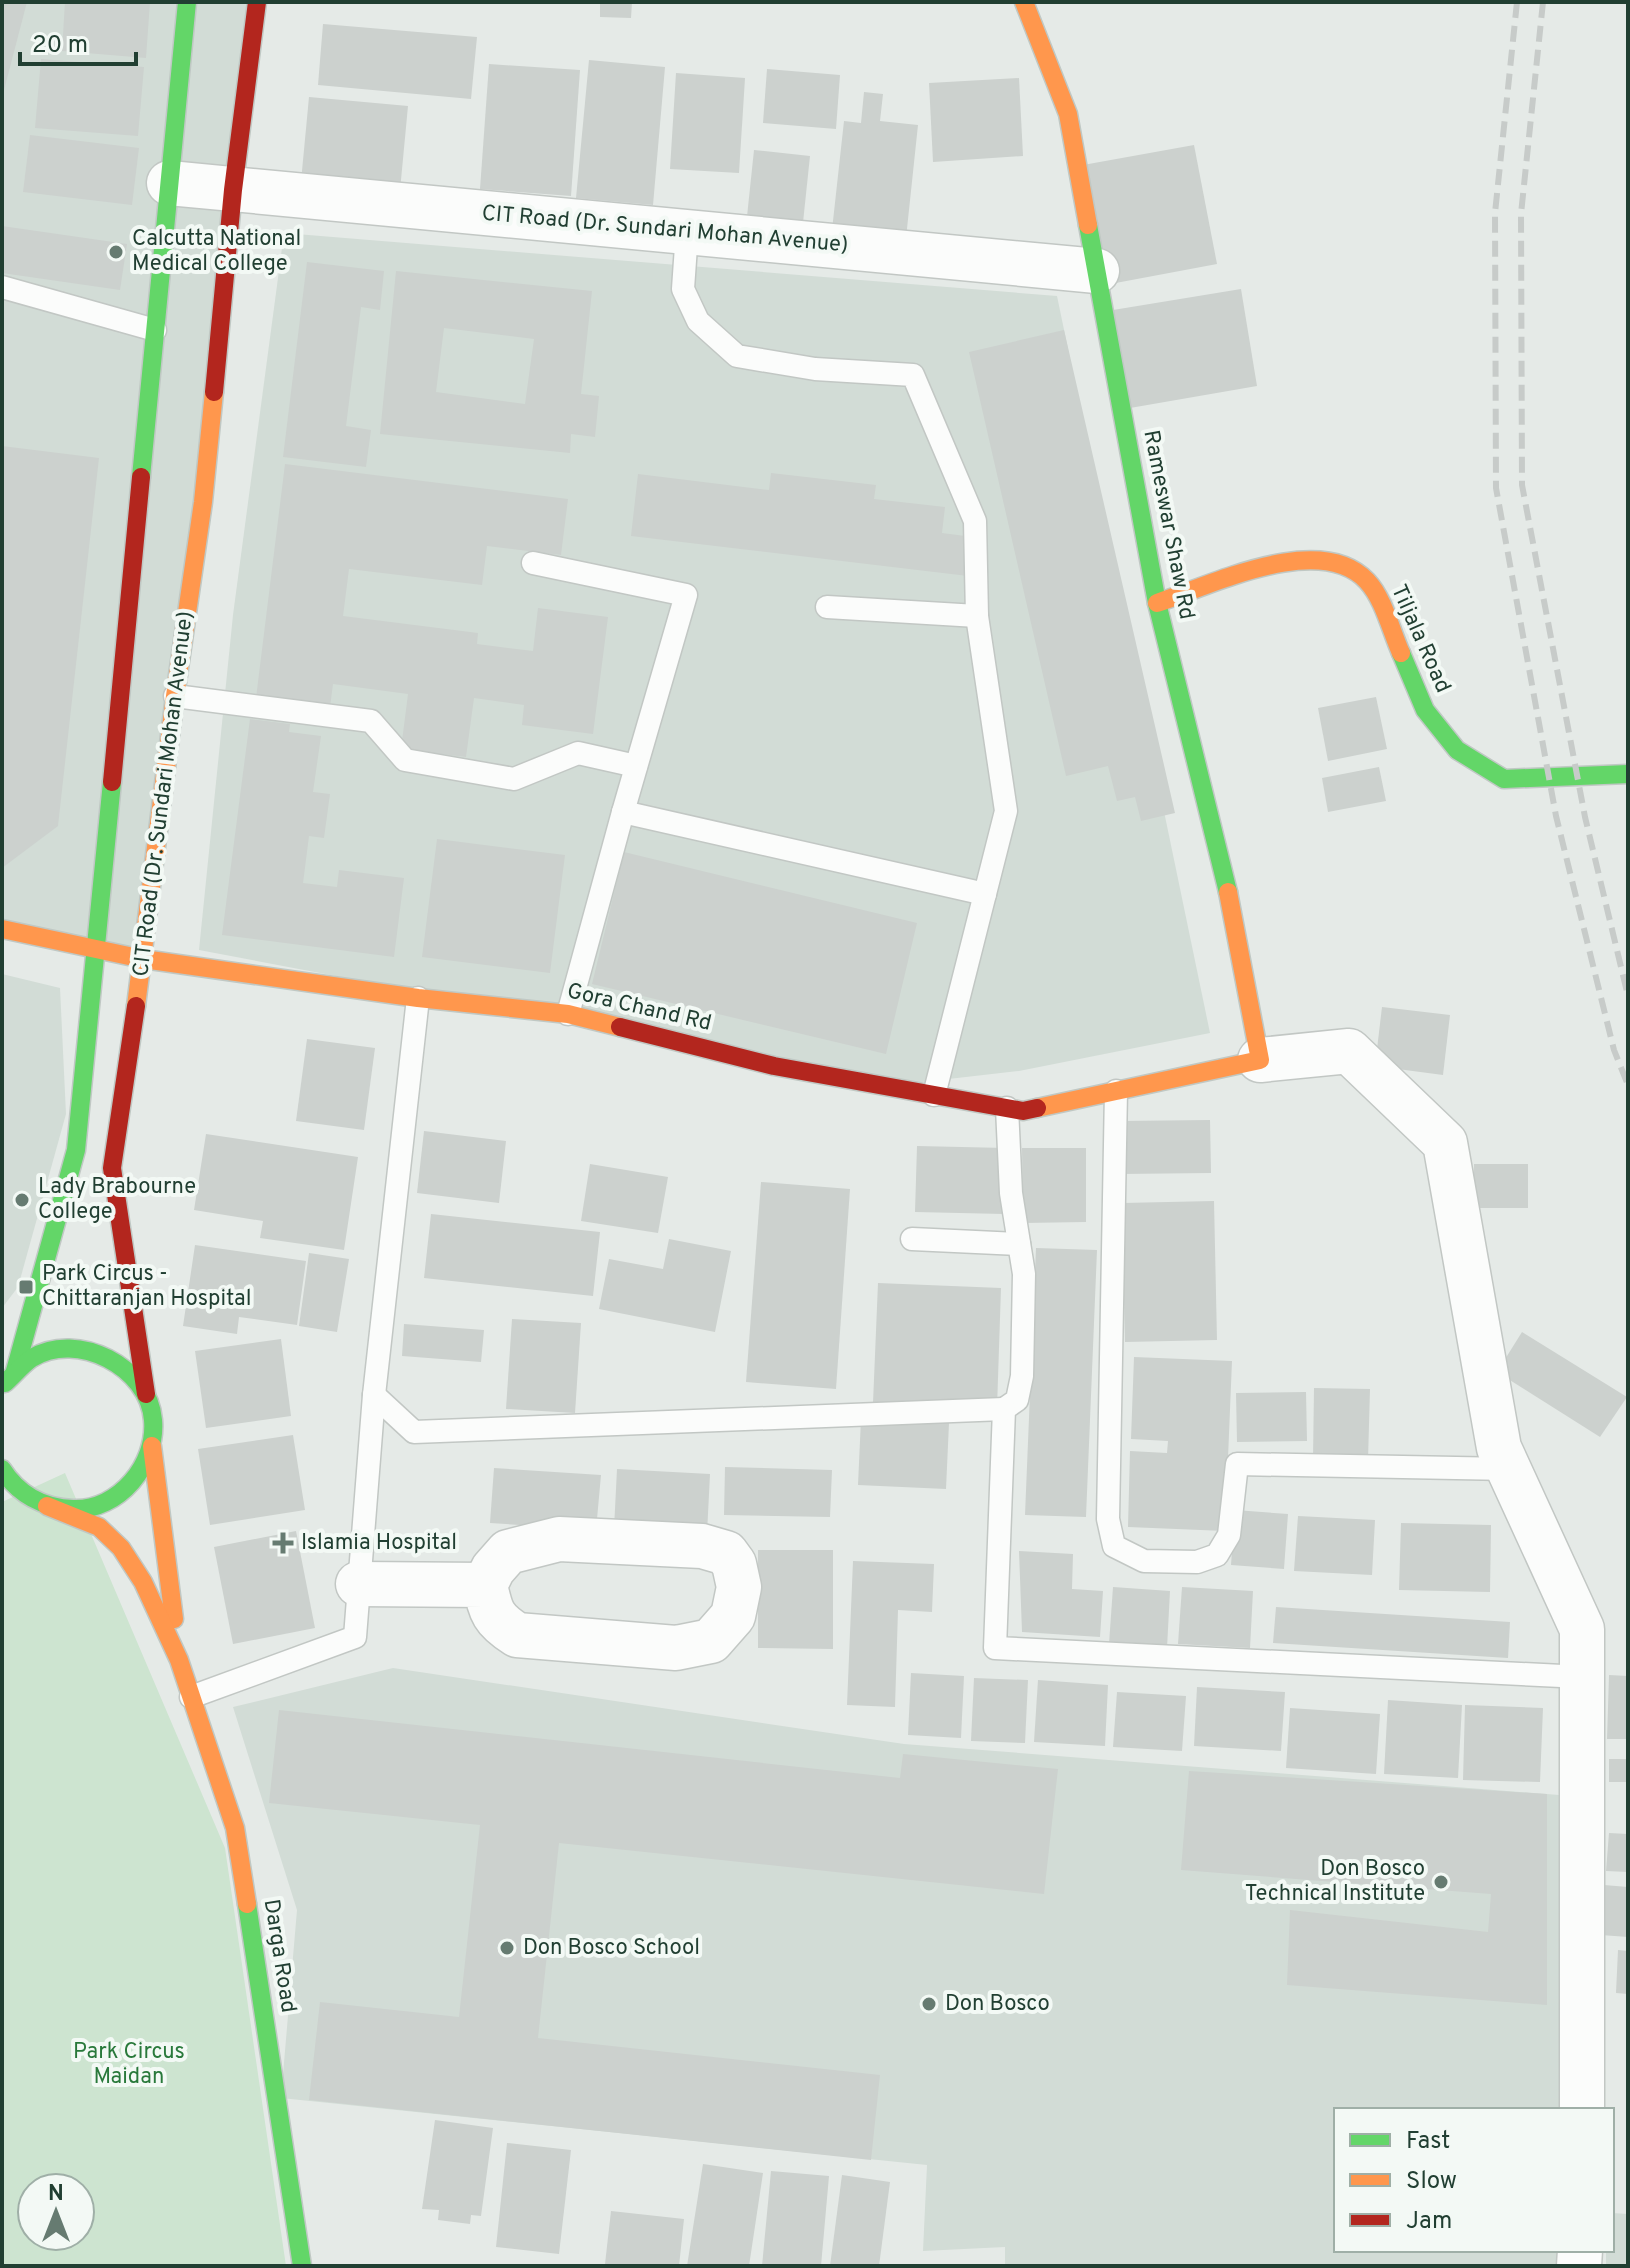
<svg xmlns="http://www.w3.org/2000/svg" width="1630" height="2268" font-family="Overpass,sans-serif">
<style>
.built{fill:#d2dcd6}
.green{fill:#cde4d0;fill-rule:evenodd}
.building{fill:#ccd1ce;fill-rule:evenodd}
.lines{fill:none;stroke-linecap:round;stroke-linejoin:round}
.lane-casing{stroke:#c2c7c4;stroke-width:25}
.street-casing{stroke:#c2c7c4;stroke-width:47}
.fast-casing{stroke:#c0c8c4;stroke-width:21}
.slow-casing{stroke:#c0c8c4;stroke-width:21}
.jam-casing{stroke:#c0c8c4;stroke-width:21}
.lane{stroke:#fbfcfb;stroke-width:22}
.street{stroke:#fbfcfb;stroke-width:44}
.fast{stroke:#63d668;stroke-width:18}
.slow{stroke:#ff974d;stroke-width:18}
.jam{stroke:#b3261e;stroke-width:18}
.rail{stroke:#c7cbc9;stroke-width:6;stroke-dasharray:16 8;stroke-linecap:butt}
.poi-dot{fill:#667b71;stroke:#f3f9f5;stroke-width:3}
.labels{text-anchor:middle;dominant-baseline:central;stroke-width:8;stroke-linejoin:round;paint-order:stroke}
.street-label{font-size:22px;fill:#213f32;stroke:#f3f9f5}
.poi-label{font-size:22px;fill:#213f32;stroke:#f3f9f5;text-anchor:start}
.park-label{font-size:22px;fill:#29793b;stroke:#f3f9f5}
</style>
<rect width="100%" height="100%" fill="#e5eae7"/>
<!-- built -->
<g class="built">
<polygon points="2,2 257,2 143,959 2,929"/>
<polygon points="284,233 1057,296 1210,1033 1019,1071 905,1084 199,950 233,615"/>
<polygon points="2,974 60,988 66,1114 18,1287 2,1308"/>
<polygon points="393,1668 904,1744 1572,1796 1569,2110 1336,2110 1336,2250 1567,2250 1567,2266 1005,2266 1005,2247 923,2251 927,2165 281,2098 297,1910 233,1707"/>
<polygon points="1612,2213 1628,2214 1628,2266 1606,2266 1606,2250 1612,2250"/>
</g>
<!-- green -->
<path class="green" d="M65,1473L225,1848L286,2266H2V1502ZM32,2188H80V2236H32Z"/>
<!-- building -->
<g class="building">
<polygon points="2,2 27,2 3,94 2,94"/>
<polygon points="65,2 150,2 146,58 62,51"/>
<polygon points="600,2 632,2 631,18 600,17"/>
<polygon points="323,24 477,37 471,99 318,85"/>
<polygon points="41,59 144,67 138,136 35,128"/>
<polygon points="589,60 665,67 653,205 576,198"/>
<polygon points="489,64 580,70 571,196 480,189"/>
<polygon points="767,69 840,75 836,129 763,123"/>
<polygon points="676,73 745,78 739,173 670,169"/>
<polygon points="1019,78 1023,156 933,162 929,83"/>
<polygon points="864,92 883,94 880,121 918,125 906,238 832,230 844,121 861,123"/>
<polygon points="309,97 408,106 399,201 300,192"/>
<polygon points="30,135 139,148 132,205 23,192"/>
<polygon points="1194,145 1217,264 1105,285 1083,165"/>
<polygon points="754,150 810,156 802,232 746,226"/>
<polygon points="2,226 127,244 120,290 2,273"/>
<polygon points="307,262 384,271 380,310 361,307 346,426 371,430 366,467 283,457"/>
<path d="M396,271L592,291L581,394L599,396L595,437L571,434L570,453L380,434ZM444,328L534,339L525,404L436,392Z"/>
<polygon points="1241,289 1257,386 1130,408 1113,310"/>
<polygon points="1064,330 1175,813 1141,821 1135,797 1117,801 1108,766 1066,776 969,352"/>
<polygon points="2,446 99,458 58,826 2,868"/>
<polygon points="285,464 568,499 561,555 487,546 482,585 349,569 343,616 478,633 477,644 533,651 538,608 608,617 593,734 522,725 524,705 474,698 466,757 401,749 408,694 333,684 330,707 256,698"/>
<polygon points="771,473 876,485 874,499 945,507 942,533 973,537 968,576 631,536 638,474 769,490"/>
<polygon points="1376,697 1387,749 1328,761 1318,708"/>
<polygon points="250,719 290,724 289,732 321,736 313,792 330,794 324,838 309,836 303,883 337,887 339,870 404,878 394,957 222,935"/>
<polygon points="1379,767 1386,801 1328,812 1322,778"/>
<polygon points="437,839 565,855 550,973 422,957"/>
<polygon points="624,852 917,923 886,1054 592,984"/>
<polygon points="1382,1007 1450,1015 1443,1075 1375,1066"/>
<polygon points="307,1039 375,1048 364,1130 296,1121"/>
<polygon points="1210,1120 1211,1173 1120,1174 1120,1121"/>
<polygon points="424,1131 506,1141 499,1203 417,1193"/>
<polygon points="206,1134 358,1157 344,1250 260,1238 263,1221 194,1210"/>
<polygon points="917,1146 1006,1148 1004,1214 915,1212"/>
<polygon points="1022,1148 1086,1148 1086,1222 1023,1223"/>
<polygon points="590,1164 668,1177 658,1233 581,1221"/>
<rect x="1474" y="1164" width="54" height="44"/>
<polygon points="761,1182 850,1189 836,1389 746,1382"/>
<polygon points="1214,1201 1217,1340 1125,1342 1122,1203"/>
<polygon points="431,1214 600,1232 593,1296 424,1278"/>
<polygon points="669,1239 731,1251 715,1332 599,1309 609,1259 663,1269"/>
<polygon points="195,1245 306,1261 297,1325 239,1317 237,1334 183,1326"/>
<polygon points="1036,1248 1097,1250 1086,1517 1025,1515"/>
<polygon points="309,1253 349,1259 337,1332 299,1326"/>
<polygon points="878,1283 1001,1288 997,1408 873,1403"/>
<polygon points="512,1319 581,1323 575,1413 506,1409"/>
<polygon points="404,1324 484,1330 481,1362 402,1356"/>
<polygon points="1522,1332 1627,1397 1600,1437 1497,1372"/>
<polygon points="281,1339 291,1416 206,1428 195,1351"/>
<polygon points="1134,1357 1232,1361 1225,1531 1128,1527 1130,1451 1167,1453 1168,1441 1131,1439"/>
<polygon points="1314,1388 1370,1389 1368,1460 1313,1459"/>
<polygon points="1306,1392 1307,1441 1237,1442 1236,1393"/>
<polygon points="861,1419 949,1423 946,1489 858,1485"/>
<polygon points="293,1435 305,1510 210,1525 198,1449"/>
<polygon points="725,1467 832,1470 830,1517 724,1515"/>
<polygon points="494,1468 601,1475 596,1530 490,1523"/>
<polygon points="617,1469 710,1474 707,1534 614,1529"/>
<polygon points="1235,1510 1288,1514 1284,1569 1231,1565"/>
<polygon points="1298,1516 1375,1520 1372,1575 1294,1571"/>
<polygon points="1401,1523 1491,1525 1490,1592 1399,1590"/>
<polygon points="296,1531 315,1628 233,1644 214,1547"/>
<polygon points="758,1550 833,1550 833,1649 758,1648"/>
<polygon points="1019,1551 1073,1554 1072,1589 1103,1591 1100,1637 1022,1632"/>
<polygon points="853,1561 934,1564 932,1612 898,1610 895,1707 847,1705"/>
<polygon points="1113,1587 1170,1591 1167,1648 1109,1644"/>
<polygon points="1182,1587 1253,1591 1250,1648 1178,1644"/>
<polygon points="1276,1607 1510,1622 1508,1658 1273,1643"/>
<polygon points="911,1673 964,1676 961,1738 908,1735"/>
<polygon points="1609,1675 1628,1676 1628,1739 1607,1739"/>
<polygon points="974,1678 1028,1680 1025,1743 971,1741"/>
<polygon points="1038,1680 1108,1685 1105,1746 1034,1742"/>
<polygon points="1197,1687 1285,1692 1281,1751 1194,1746"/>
<polygon points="1117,1692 1186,1696 1182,1751 1113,1747"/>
<polygon points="1388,1700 1462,1705 1458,1778 1384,1774"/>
<polygon points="1465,1705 1543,1708 1540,1782 1463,1780"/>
<polygon points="1290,1708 1380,1714 1376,1774 1286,1768"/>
<polygon points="279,1710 900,1778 903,1754 1058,1769 1044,1894 559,1843 538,2038 880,2075 871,2160 309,2100 320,2002 459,2017 480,1825 269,1803"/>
<rect x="1609" y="1759" width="19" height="23"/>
<polygon points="1189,1771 1547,1794 1547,2005 1287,1985 1290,1910 1488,1932 1491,1894 1181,1870"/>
<polygon points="1609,1833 1628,1834 1628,1872 1606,1871"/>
<polygon points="1604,1885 1628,1887 1628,1937 1601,1935"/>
<polygon points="1618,1950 1628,1951 1628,1994 1616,1993"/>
<polygon points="435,2120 493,2128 481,2216 471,2215 470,2224 438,2220 439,2210 422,2209"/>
<polygon points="507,2143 571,2150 559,2254 496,2247"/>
<polygon points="703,2164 763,2173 749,2266 687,2266"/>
<polygon points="771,2171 829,2176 821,2266 762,2266"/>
<polygon points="842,2175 890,2182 879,2266 830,2266"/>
<polygon points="611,2211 684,2219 679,2266 605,2264"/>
</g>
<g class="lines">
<defs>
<g id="lane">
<polyline points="687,232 683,289 698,321 737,356 815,369 913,375 975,521 977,616 1006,811 934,1095"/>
<polyline points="2,287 155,330"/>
<polyline points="533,563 686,595 623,812 568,1014"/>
<polyline points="827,607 977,616"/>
<polyline points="175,696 371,721 405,760 514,779 578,753 636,766"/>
<polyline points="623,812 985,894"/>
<polyline points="1116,1091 1108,1519 1114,1546 1144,1561 1197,1562 1217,1555 1229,1535 1237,1464 1509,1469"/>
<polyline points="1007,1108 1011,1193 1024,1274 1022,1376 1017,1400 1004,1409 995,1648 1582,1677"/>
<polyline points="912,1239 1019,1244"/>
<polyline points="374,1395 414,1432 1004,1409"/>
<polyline points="191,1697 355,1637 374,1395 418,998"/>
</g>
<g id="street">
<polyline points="169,183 1097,271"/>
<polyline points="1260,1060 1349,1051 1445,1143 1499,1448 1582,1629 1582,2110"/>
<path d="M358,1584L485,1585L493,1569L508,1552L559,1539L702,1546L726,1553L734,1564L739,1587L733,1616L711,1641L676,1648L517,1635C492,1619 491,1612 485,1585"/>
<polyline points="1579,2266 1580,2250"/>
</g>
<g id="fast">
<polyline points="1088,225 1157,603 1228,892"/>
<polyline points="141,477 187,2"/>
<polyline points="1401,653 1425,710 1457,750 1504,779 1628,774"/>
<polyline points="15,1371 76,1150 112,782"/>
<path d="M2,1469C18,1494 43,1508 73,1509C119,1511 157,1464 153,1420C149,1367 77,1330 32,1358C22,1365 14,1375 5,1383"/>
<polyline points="247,1904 302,2266"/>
</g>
<g id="slow">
<polyline points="1024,2 1068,114 1088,225"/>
<path d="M1157,603C1211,585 1320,531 1367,581C1384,599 1391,631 1401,653"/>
<polyline points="2,929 143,959 418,998 568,1014 620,1027"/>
<polyline points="136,1006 175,696 203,502 214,392"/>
<polyline points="1037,1108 1260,1060 1228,892"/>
<polyline points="152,1446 174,1619"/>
<polyline points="47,1506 99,1527 121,1548 143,1582 179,1660 235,1828 247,1904"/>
</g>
<g id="jam">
<polyline points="214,392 233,190 257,2"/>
<polyline points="112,782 141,477"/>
<polyline points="136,1006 112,1168 146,1394"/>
<polyline points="620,1027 774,1066 1023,1111 1037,1108"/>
</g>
</defs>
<!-- lane casing -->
<use href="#lane" class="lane-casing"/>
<!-- street casing -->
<use href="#street" class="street-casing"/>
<!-- fast casing -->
<use href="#fast" class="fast-casing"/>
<!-- slow casing -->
<use href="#slow" class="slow-casing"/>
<!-- jam casing -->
<use href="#jam" class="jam-casing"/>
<!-- lane -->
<use href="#lane" class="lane"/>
<!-- street -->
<use href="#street" class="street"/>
<!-- fast -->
<use href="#fast" class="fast"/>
<!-- slow -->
<use href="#slow" class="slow"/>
<!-- jam -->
<use href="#jam" class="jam"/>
<!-- rail -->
<g class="rail">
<polyline points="1517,2 1495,213 1496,488 1556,816 1614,1050 1628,1085"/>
<polyline points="1543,2 1521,214 1522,485 1585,817 1628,996"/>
</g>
</g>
<!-- markers -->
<g class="poi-dot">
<circle cx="116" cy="252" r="8"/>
<circle cx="22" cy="1200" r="8"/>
<rect x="18" y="1279" width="16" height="16" rx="4"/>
<path d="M279 1531h8v8h8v8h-8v8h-8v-8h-8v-8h8z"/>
<circle cx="1441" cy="1882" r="8"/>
<circle cx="507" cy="1948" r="8"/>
<circle cx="929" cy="2004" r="8"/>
</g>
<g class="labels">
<!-- street labels -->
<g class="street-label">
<text transform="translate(665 230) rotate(5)">CIT Road (Dr. Sundari Mohan Avenue)</text>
<text transform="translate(1168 525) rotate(79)">Rameswar Shaw Rd</text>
<text transform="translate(1420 639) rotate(66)">Tiljala Road</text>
<text transform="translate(164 794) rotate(-83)">CIT Road (Dr. Sundari Mohan Avenue)</text>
<text transform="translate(639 1008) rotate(13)">Gora Chand Rd</text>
<text transform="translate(279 1956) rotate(81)">Darga Road</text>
</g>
<!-- poi labels -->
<g class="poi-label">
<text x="132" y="239">Calcutta National<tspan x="132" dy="25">Medical College</tspan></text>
<text x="38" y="1187">Lady Brabourne<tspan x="38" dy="25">College</tspan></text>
<text x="42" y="1274">Park Circus -<tspan x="42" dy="25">Chittaranjan Hospital</tspan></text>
<text x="301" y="1543">Islamia Hospital</text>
<text x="1425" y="1869" text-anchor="end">Don Bosco<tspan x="1425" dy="25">Technical Institute</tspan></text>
<text x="523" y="1948">Don Bosco School</text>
<text x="945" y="2004">Don Bosco</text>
</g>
<!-- park labels -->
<g class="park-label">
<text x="129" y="2052">Park Circus<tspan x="129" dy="25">Maidan</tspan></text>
</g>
</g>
<!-- border -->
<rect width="1630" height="2268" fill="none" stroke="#213f32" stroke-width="8"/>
<!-- legend -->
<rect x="1334" y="2108" width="280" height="144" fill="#f3f9f5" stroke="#9fafa7" stroke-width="2"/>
<rect x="1350" y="2134" width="40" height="12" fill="#63d668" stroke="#9fafa7" stroke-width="2"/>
<text x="1406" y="2148" font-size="24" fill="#213f32">Fast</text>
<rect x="1350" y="2174" width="40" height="12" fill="#ff974d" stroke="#9fafa7" stroke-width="2"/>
<text x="1406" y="2188" font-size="24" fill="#213f32">Slow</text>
<rect x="1350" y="2214" width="40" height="12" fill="#b3261e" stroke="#9fafa7" stroke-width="2"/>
<text x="1406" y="2228" font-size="24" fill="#213f32">Jam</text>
<!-- north arrow -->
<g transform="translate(56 2212)"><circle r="38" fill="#f3f9f5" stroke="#9fafa7" stroke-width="2"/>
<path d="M0-6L14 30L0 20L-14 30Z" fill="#667b71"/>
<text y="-12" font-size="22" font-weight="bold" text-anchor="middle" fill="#213f32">N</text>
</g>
<!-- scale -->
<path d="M20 52v12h116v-12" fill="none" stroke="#213f32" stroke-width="4"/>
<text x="32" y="52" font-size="24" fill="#213f32" stroke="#f3f9f5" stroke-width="6" paint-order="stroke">20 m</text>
</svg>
